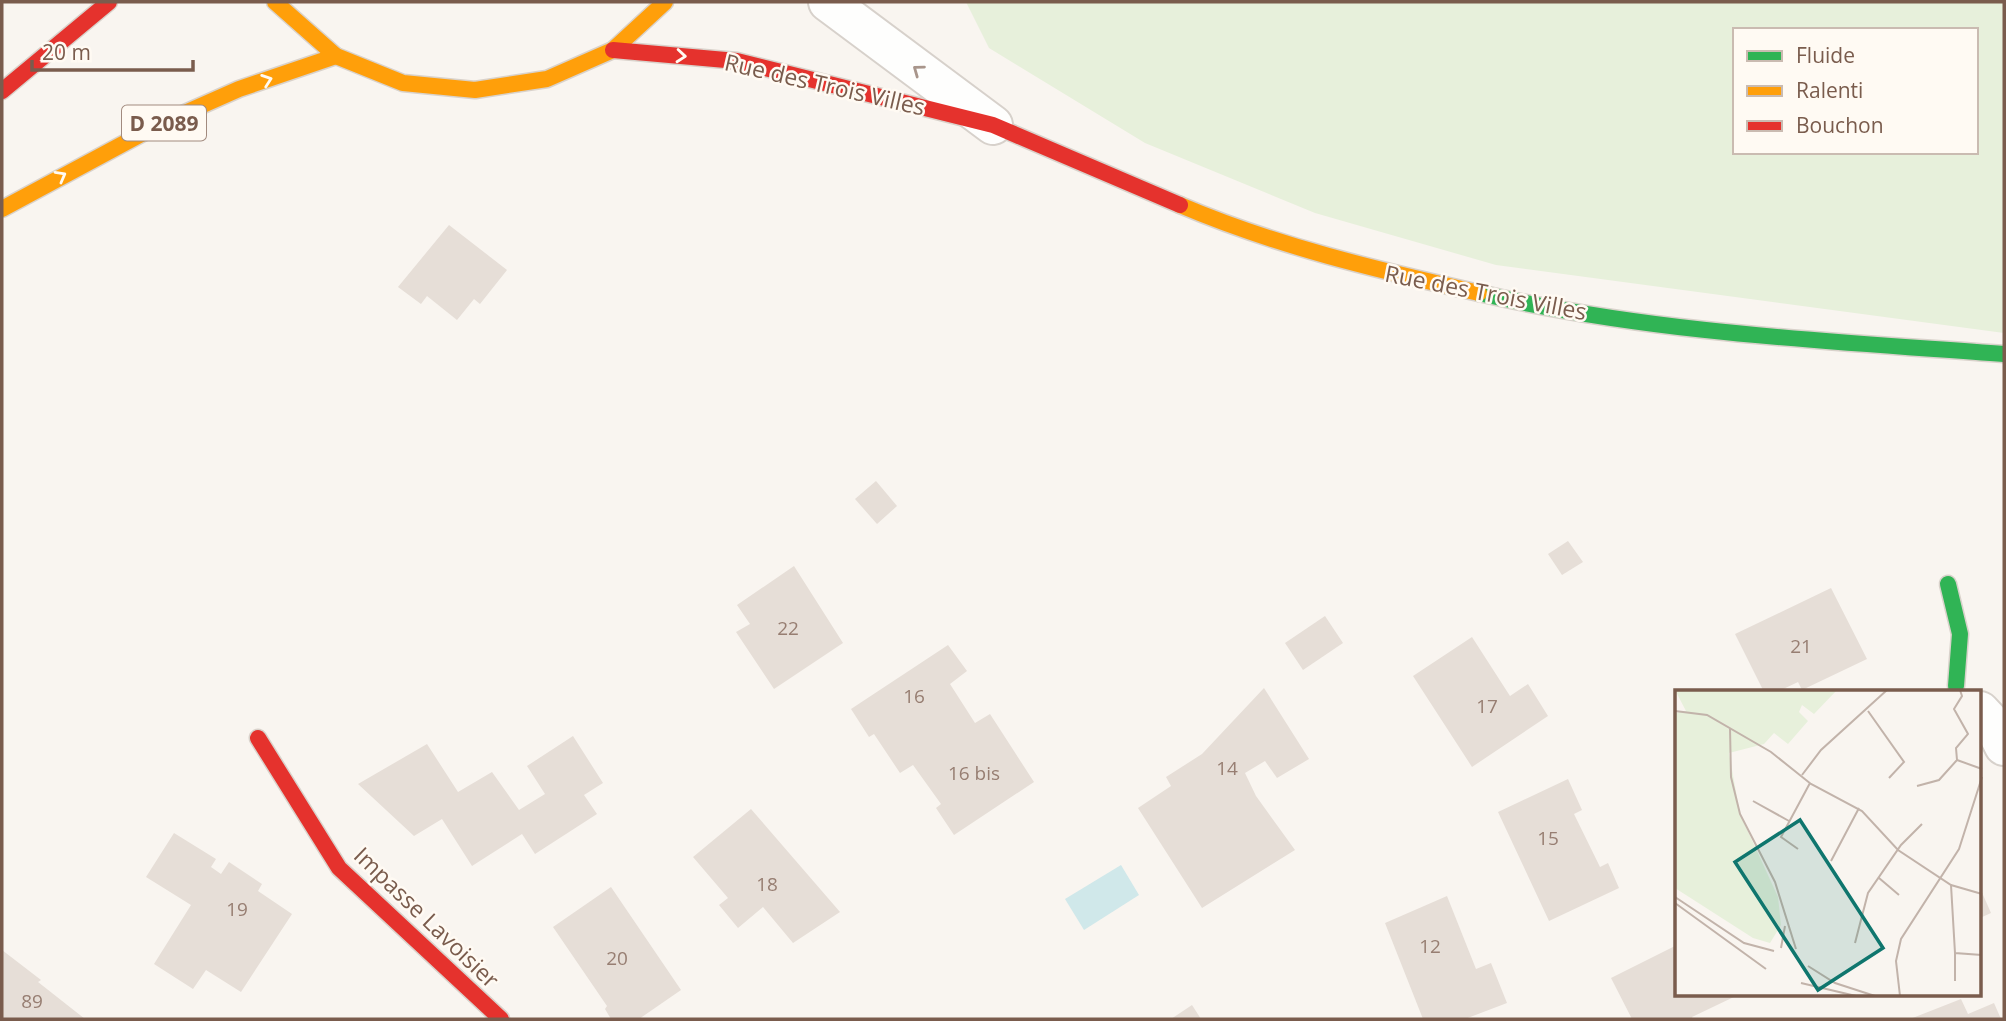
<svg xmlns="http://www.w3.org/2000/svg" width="2006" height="1021" font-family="'Open Sans',sans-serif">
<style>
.green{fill:#e7f0db;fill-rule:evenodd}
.water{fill:#d0e8ea}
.building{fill:#e6ded7}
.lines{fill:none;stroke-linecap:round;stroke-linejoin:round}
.street-casing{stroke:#d7d1cb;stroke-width:42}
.fast-casing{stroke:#d9d2cb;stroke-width:19}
.slow-casing{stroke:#d9d2cb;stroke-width:19}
.jam-casing{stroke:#d9d2cb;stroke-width:19}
.street{stroke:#fefefd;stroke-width:38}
.fast{stroke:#30b455;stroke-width:16}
.slow{stroke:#ff9f0a;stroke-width:16}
.jam{stroke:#e5322d;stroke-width:16}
.oneway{stroke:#fffaf3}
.oneway2{stroke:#a8958b}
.labels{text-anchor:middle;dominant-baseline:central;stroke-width:5;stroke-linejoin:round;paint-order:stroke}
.number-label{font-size:19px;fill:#977e72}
.shield{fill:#fffaf3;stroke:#a28b7f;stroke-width:2}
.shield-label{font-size:21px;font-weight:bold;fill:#7a5c4d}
.street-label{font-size:23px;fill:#7a5c4d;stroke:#fffaf3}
.inset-road{fill:none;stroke:#c2b3aa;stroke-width:2}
.view{fill:#0f766e;fill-opacity:0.15;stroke:#0f766e;stroke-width:3.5}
.inset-edge{fill:none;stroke:#7a5c4d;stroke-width:3.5}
</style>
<rect width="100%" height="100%" fill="#f9f5f0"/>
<!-- green -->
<path class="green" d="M966,2H2004V333L1496,265L1315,213L1145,143L989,48ZM1735,30H1976V152H1735Z"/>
<!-- water -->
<polygon class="water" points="1121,865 1139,895 1084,930 1065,899"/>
<!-- building -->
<g class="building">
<polygon points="449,225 507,270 480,304 474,299 457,320 427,296 421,304 398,287"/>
<polygon points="876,481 897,506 877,524 855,499"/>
<polygon points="1568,541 1583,562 1562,575 1548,554"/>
<polygon points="794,566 843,643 774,689 736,632 750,624 737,605"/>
<polygon points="1831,588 1867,659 1802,690 1798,682 1777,692 1764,692 1735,634"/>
<polygon points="1325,616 1343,643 1303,670 1285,643"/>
<polygon points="1472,637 1510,696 1528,684 1548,716 1472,767 1413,676"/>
<polygon points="948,645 967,671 950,684 975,723 990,714 1034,782 954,835 936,808 941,804 913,765 900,773 874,734 869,737 851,709"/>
<polygon points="1264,688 1309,759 1277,778 1265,761 1245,773 1256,796 1295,850 1202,908 1138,808 1171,786 1166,777 1202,754"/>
<polygon points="573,736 603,783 584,795 597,814 535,854 522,834 472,866 442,819 414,836 358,784 427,744 458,792 492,772 519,810 545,794 527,766"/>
<polygon points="1568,779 1582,810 1574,814 1600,867 1608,863 1619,888 1549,921 1498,812"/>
<polygon points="751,809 840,912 793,943 763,907 738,928 719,905 728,898 693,857"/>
<polygon points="174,833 216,859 211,867 221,874 229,862 262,884 258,891 292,914 241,992 206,970 193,989 154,964 191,905 146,877"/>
<polygon points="611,887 681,990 639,1019 611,1019 605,1009 607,1006 553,927"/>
<polygon points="1980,888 1991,913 1980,918"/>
<polygon points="1447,896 1476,969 1491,963 1507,1003 1465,1019 1423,1019 1385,923"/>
<polygon points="1677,945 1677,995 1738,995 1692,1017 1693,1019 1632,1019 1611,978"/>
<polygon points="2,950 41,980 38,982 85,1019 2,1019"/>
<polygon points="1961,999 1968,1014 1994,1003 2001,1019 1910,1019"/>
<polygon points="1192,1005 1201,1019 1171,1019"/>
</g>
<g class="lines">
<defs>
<g id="street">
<polyline points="828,2 993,125"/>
<polyline points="1980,711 1994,726 2004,746"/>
</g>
<g id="fast">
<path d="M1479,293C1650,333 1829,341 2004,354"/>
<polyline points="1948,584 1960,634 1956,686"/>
</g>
<g id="slow">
<polyline points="275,2 336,56 403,83 475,90 547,79 613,50 665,2"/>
<path d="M1180,205C1276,246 1378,270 1479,293"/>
<polyline points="2,209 160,124 239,89 336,56"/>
</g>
<g id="jam">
<polyline points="613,50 737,61 993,125 1180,205"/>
<polyline points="2,91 109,2"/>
<polyline points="258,738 339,868 501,1019"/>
</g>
</defs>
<!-- street casing -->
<use href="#street" class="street-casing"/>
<!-- fast casing -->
<use href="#fast" class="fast-casing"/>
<!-- slow casing -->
<use href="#slow" class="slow-casing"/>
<!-- jam casing -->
<use href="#jam" class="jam-casing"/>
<!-- street -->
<use href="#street" class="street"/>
<!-- fast -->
<use href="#fast" class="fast"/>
<!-- slow -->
<use href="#slow" class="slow"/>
<!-- jam -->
<use href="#jam" class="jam"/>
</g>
<!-- one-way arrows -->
<defs><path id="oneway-chevron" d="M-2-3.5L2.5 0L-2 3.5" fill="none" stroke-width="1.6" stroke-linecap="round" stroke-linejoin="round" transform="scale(1.75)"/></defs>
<g class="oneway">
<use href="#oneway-chevron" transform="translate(681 56) rotate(5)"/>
<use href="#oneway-chevron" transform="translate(267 80) rotate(-19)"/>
<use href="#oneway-chevron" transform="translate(61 176) rotate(-29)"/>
</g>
<use class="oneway2" href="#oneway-chevron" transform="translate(918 70) rotate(-144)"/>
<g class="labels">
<!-- number labels -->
<g class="number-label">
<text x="788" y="628">22</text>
<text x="1801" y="646">21</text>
<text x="914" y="696">16</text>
<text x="1487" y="706">17</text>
<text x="1227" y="768">14</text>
<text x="974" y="773">16 bis</text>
<text x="1548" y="838">15</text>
<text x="767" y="884">18</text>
<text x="237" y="909">19</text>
<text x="1430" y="946">12</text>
<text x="617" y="958">20</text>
<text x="32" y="1001">89</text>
</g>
<!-- shield labels -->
<rect class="shield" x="122" y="105.5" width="84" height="35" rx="5"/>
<g class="shield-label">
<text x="164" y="123">D 2089</text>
</g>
<!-- street labels -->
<g class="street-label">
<text transform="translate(825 84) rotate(13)">Rue des Trois Villes</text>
<text transform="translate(1486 292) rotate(11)">Rue des Trois Villes</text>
<text transform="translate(427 917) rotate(44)">Impasse Lavoisier</text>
</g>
</g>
<!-- overview -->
<g transform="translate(1675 690)">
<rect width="306" height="306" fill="#f9f5f0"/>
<path d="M0,0H162L139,24L127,15L124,22L133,31L113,54L99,43L89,54L54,63L65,124L103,207L106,235L95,253L78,248L0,198V23L11,21Z" fill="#e7f0db"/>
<path class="inset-road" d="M0,21L32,25L96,62L136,94L187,121L223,160L276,195L307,204M193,21L229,72L214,88M55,38L56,87L65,124L100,192L121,259M282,70L281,58L293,44L279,19L287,6L285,0M282,70L307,79M127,85L146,60L212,0M242,96L264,90L282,70M78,111L114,131M123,159L106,147L135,93M156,171L184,118M204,188L224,205M276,195L280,263L307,265M0,207L69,253L99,261M0,213L91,279M180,253L193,203L226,155L247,134M106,258L110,236M280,263V291M133,276L160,293L200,306M126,293L181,306M225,306L221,271L226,249L284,159L307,87"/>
<path class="view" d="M125,130L208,258L143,300L60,172Z"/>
<rect width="306" height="306" class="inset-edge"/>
</g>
<!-- border -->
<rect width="2006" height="1021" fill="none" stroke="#7a5c4d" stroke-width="7"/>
<!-- legend -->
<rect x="1733" y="28" width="245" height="126" fill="#fffaf3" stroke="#cabbb1" stroke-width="2"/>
<rect x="1747" y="51" width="35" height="10" fill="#30b455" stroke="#cabbb1" stroke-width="2"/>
<text x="1796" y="63" font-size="21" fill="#7a5c4d">Fluide</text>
<rect x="1747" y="86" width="35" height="10" fill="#ff9f0a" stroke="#cabbb1" stroke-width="2"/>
<text x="1796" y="98" font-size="21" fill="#7a5c4d">Ralenti</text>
<rect x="1747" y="121" width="35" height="10" fill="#e5322d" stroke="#cabbb1" stroke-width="2"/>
<text x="1796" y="133" font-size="21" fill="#7a5c4d">Bouchon</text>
<!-- scale -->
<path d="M32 60v10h161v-10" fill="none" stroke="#7a5c4d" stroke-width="3.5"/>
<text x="42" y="60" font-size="21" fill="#7a5c4d" stroke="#fffaf3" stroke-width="5" paint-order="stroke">20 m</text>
</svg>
